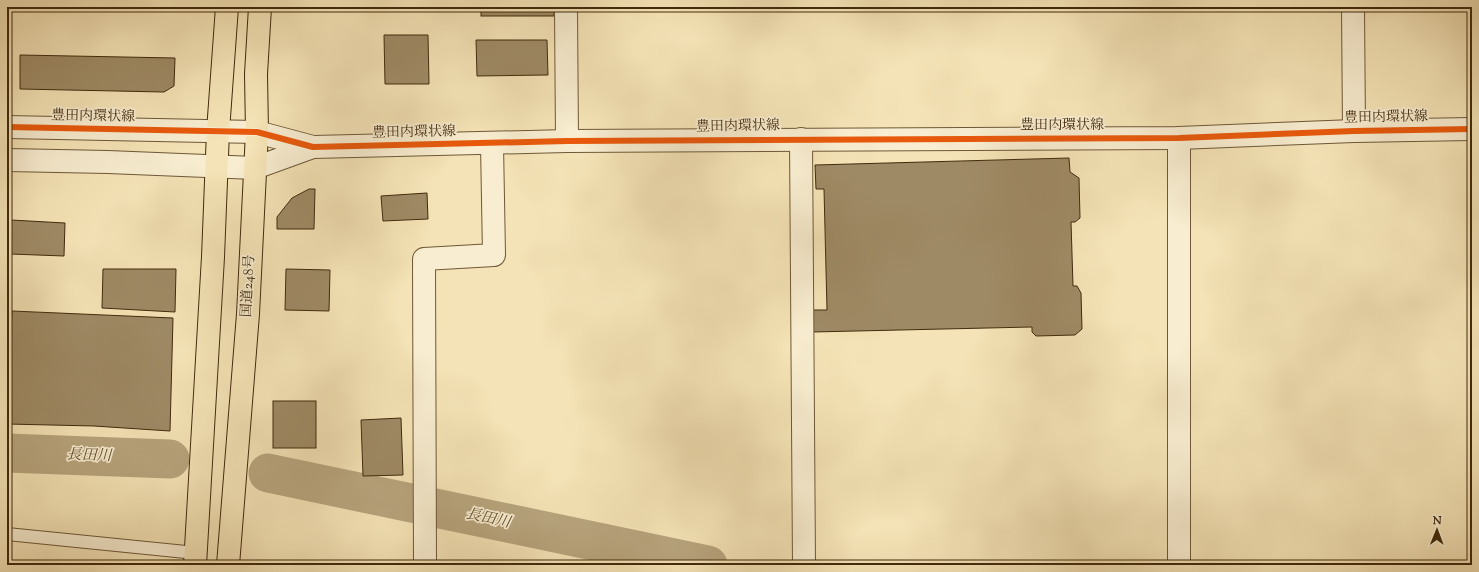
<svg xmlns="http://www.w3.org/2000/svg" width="1479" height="572" font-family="'Sorts Mill Goudy','Noto Serif JP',serif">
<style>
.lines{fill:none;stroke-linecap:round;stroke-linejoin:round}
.river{stroke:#b7a47d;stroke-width:39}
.building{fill:#9e8a65;stroke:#412a0d}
.service-casing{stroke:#6e5837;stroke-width:14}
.minor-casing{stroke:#6e5837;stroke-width:24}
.tertiary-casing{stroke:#6e5837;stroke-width:24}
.trunk-casing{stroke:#412a0d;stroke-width:24}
.service{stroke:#f8edd0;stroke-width:12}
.minor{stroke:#f8edd0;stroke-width:22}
.tertiary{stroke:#f8edd0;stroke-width:22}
.trunk{stroke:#f4e3b6;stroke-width:22}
.cycleway-casing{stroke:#f8edd0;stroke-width:8}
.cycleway{stroke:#e8590c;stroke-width:6}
.labels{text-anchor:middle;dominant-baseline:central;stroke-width:3.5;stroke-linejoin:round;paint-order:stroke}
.street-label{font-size:14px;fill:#412a0d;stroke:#f8edd0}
.water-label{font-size:15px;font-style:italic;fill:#644f2f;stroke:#f8edd0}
</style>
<rect width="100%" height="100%" fill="#f4e3b6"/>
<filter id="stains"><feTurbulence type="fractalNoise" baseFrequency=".005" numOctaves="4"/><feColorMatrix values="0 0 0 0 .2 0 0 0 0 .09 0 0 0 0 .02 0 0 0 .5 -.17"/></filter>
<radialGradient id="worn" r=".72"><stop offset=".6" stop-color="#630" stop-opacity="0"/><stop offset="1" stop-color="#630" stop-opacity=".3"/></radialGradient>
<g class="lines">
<!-- river -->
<g class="river">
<polyline points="7,453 170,459"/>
<polyline points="268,473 708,565"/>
</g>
</g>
<!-- building -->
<g class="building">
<rect x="481" y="7" width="73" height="9"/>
<polygon points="384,35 428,35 429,84 385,84"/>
<polygon points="476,40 547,40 548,75 477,76"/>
<polygon points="20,55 175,58 174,86 164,92 20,89"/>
<polygon points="1069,158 1070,172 1079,178 1080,218 1075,222 1071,222 1073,286 1077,286 1081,293 1082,329 1075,335 1036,336 1032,332 1032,327 812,332 812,310 827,310 824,189 816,189 815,165"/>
<polygon points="309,189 315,189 314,229 277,229 277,217 292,198"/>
<polygon points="427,193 428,219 383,221 381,196"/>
<polygon points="11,220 65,223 64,256 10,254"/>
<polygon points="103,269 176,269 175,312 102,308"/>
<polygon points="286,269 330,270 329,311 285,310"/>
<polygon points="12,311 173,318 170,431 94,426 7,424"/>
<rect x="273" y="401" width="43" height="47"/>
<polygon points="401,418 403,475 363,476 361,420"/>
<polygon points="599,564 599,565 437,565"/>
</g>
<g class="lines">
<defs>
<polyline id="service" points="7,534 196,553"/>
<g id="minor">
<polyline points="566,7 567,141"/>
<polyline points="1353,7 1354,131"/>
<polyline points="801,139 804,565"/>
<polyline points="425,565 424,259 494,255 492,144"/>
</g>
<g id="tertiary">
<polyline points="7,127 257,132 313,147 567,141 1179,138 1354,131 1472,129"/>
<polyline points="7,160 108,162 255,168 313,147"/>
<polyline points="1179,565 1179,138"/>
</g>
<g id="trunk">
<polyline points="195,565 213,257 218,131 227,7"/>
<polyline points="228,565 248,314 257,132 256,74 260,7"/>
</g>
</defs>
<!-- service casing -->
<use href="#service" class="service-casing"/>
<!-- minor casing -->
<use href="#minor" class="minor-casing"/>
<!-- tertiary casing -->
<use href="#tertiary" class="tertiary-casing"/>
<!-- trunk casing -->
<use href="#trunk" class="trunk-casing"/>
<!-- service -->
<use href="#service" class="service"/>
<!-- minor -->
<use href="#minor" class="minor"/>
<!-- tertiary -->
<use href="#tertiary" class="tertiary"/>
<!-- trunk -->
<use href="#trunk" class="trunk"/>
<defs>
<polyline id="cycleway" points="7,127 257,132 313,147 567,141 1179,138 1354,131 1472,129"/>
</defs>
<!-- cycleway casing -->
<use href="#cycleway" class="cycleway-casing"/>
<!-- cycleway -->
<use href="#cycleway" class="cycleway"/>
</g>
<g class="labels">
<!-- street labels -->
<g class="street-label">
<text transform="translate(93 117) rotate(1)">豊田内環状線</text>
<text transform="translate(1386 118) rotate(-1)">豊田内環状線</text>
<text x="1062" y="126">豊田内環状線</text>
<text transform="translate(738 127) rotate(-1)">豊田内環状線</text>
<text transform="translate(414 133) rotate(-1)">豊田内環状線</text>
<text transform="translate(249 286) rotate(-87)">国道248号</text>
</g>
<!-- water labels -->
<g class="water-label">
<text transform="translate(89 456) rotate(2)">長田川</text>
<text transform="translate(488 519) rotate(12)">長田川</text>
</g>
</g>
<!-- margin -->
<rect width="1479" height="572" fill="none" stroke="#f4e3b6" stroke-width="24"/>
<rect x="8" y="8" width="1463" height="556" fill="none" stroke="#412a0d" stroke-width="2"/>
<rect x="12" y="12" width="1455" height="548" fill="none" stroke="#412a0d"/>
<!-- north arrow -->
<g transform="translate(1437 530) rotate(1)" stroke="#f8edd0" stroke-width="3" paint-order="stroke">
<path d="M0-3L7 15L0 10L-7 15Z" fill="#412a0d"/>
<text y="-6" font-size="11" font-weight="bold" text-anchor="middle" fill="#412a0d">N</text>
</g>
<rect width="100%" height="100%" filter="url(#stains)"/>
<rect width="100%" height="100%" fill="url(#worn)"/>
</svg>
